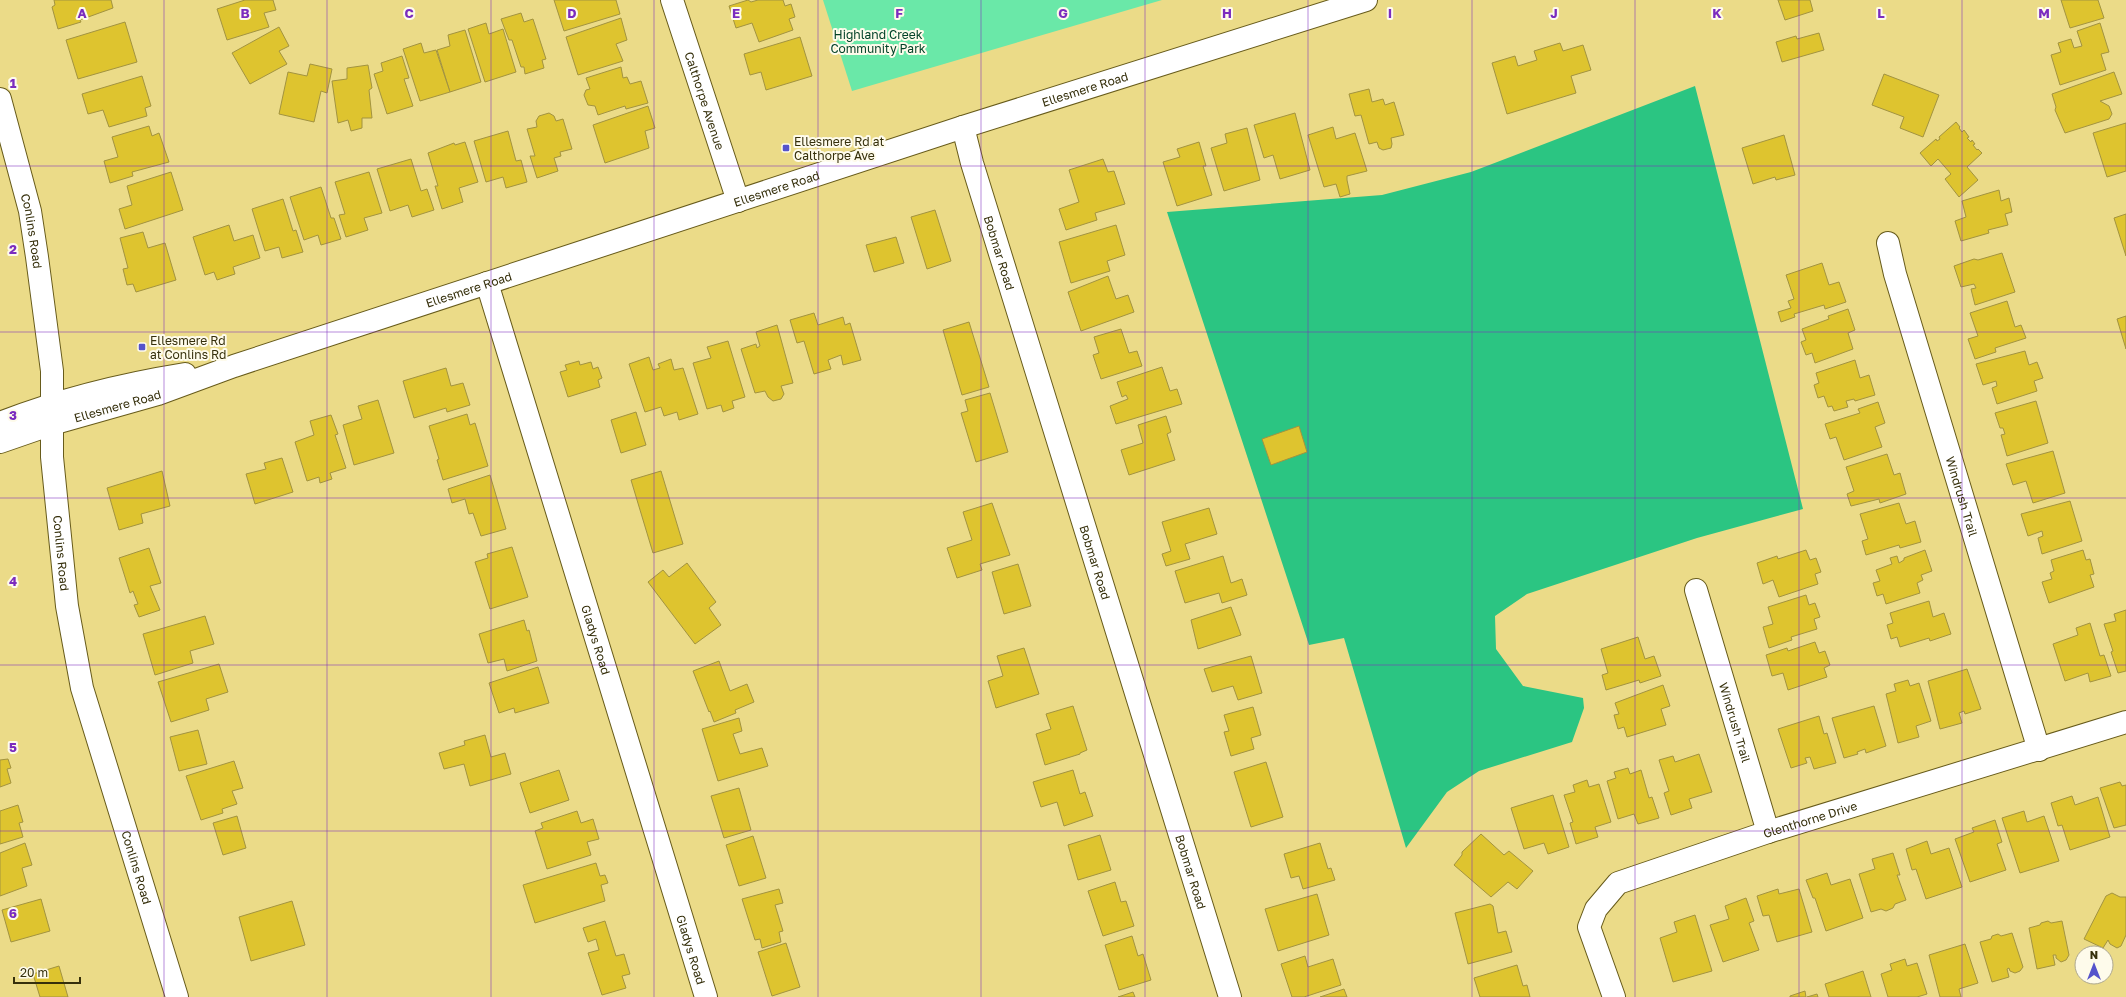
<svg xmlns="http://www.w3.org/2000/svg" width="2126" height="997" font-family="'Golos Text',sans-serif">
<style>
.green{fill:#6ae8a8}
.forest{fill:#2bc582}
.building{fill:#dec42f;stroke:#a29340}
.lines{fill:none;stroke-linecap:round;stroke-linejoin:round}
.street-casing{stroke:#675b1b;stroke-width:24}
.secondary-casing{stroke:#675b1b;stroke-width:24}
.street{stroke:#fff;stroke-width:22}
.secondary{stroke:#fff;stroke-width:22}
.grid{fill:none;stroke:#7b2cbf;stroke-width:1;stroke-opacity:0.55}
.poi-dot{fill:#5553cb;stroke:#fefbeb;stroke-width:1.5}
.labels{text-anchor:middle;dominant-baseline:central;stroke-width:4;stroke-linejoin:round;paint-order:stroke}
.park-label{font-size:12px;fill:#024127;stroke:#fefbeb}
.street-label{font-size:12px;fill:#352f0b;stroke:#fefbeb}
.poi-label{font-size:12px;fill:#352f0b;stroke:#fefbeb;text-anchor:start}
.grid-label{font-size:13px;text-anchor:middle;font-weight:bold;fill:#7b2cbf;stroke:#fefbeb;stroke-width:4;stroke-linejoin:round;paint-order:stroke}
</style>
<rect width="100%" height="100%" fill="#ebdb88"/>
<!-- green -->
<polygon class="green" points="823,0 1162,0 852,91"/>
<!-- forest -->
<polygon class="forest" points="1695,86 1803,509 1697,538 1527,594 1495,616 1496,649 1523,686 1583,698 1584,708 1572,742 1479,771 1447,792 1406,848 1344,638 1309,645 1167,212 1382,195 1471,172"/>
<!-- building -->
<g class="building">
<polygon points="54,0 111,0 113,8 80,20 81,22 58,29 52,7 55,5"/>
<polygon points="245,0 273,0 276,10 264,13 269,27 227,40 217,9"/>
<polygon points="554,0 616,0 620,14 564,31"/>
<polygon points="748,0 751,2 758,0 783,0 785,6 791,4 795,17 789,19 793,30 759,42 752,23 736,28 729,6"/>
<polygon points="1778,0 1810,0 1813,11 1785,20"/>
<polygon points="2061,0 2098,0 2104,18 2070,28"/>
<polygon points="521,13 524,22 533,19 546,59 542,60 544,68 525,74 524,67 521,67 512,40 509,40 501,19"/>
<polygon points="621,18 627,40 616,44 623,61 578,75 566,37"/>
<polygon points="125,22 137,62 78,79 66,40"/>
<polygon points="486,23 489,34 503,29 516,72 485,82 468,29"/>
<polygon points="2100,23 2109,52 2101,54 2106,70 2060,85 2051,55 2061,52 2058,43 2071,39 2074,48 2082,46 2077,31"/>
<polygon points="279,27 289,46 279,51 287,64 250,84 232,53"/>
<polygon points="465,30 481,82 450,92 437,50 450,46 448,35"/>
<polygon points="1819,33 1824,50 1782,62 1776,42 1796,36 1797,39"/>
<polygon points="800,37 812,76 766,90 761,72 750,75 744,54"/>
<polygon points="421,43 424,53 436,50 450,92 420,101 403,49"/>
<polygon points="1560,43 1563,51 1583,45 1591,70 1571,76 1576,93 1507,114 1492,63 1515,56 1518,66 1537,60 1534,51"/>
<polygon points="402,56 409,78 404,79 413,106 387,114 374,74 383,71 381,63"/>
<polygon points="310,64 332,69 327,93 321,91 314,122 279,114 288,72 307,76"/>
<polygon points="368,65 372,88 369,90 372,118 362,118 362,128 351,131 348,120 338,123 332,81 347,79 347,68"/>
<polygon points="621,67 623,78 627,77 630,84 641,81 648,103 626,109 625,106 598,115 595,106 588,105 584,95 586,90 590,89 586,78"/>
<polygon points="2114,72 2122,94 2100,101 2109,106 2112,114 2109,119 2065,133 2055,110 2056,107 2052,94"/>
<polygon points="1884,74 1939,95 1923,137 1900,128 1904,117 1872,105"/>
<polygon points="142,76 151,106 145,108 147,116 109,127 103,110 88,114 82,94"/>
<polygon points="1369,89 1372,102 1383,99 1385,105 1394,102 1404,135 1391,138 1392,144 1391,148 1383,150 1379,148 1377,142 1369,144 1361,115 1355,116 1349,94"/>
<polygon points="648,106 655,128 645,131 649,148 605,163 593,125"/>
<polygon points="549,113 554,116 556,121 563,119 572,149 560,152 561,156 554,158 558,171 537,178 530,156 535,156 527,129 537,127 536,121 539,116"/>
<polygon points="1295,113 1310,170 1280,179 1273,155 1264,158 1254,125"/>
<polygon points="1956,122 1960,127 1959,128 1962,132 1964,130 1969,137 1967,138 1971,142 1972,140 1975,144 1973,145 1977,150 1978,149 1982,153 1967,167 1978,180 1959,197 1945,179 1951,174 1938,159 1931,166 1920,153 1936,139 1937,141 1940,139 1939,137"/>
<polygon points="2126,123 2126,171 2107,177 2093,133"/>
<polygon points="149,126 152,136 159,133 169,162 132,172 133,176 110,183 104,161 118,157 112,137"/>
<polygon points="1333,127 1336,139 1355,133 1367,171 1347,176 1347,180 1350,194 1340,197 1336,184 1324,187 1308,135"/>
<polygon points="1247,128 1260,180 1224,191 1211,148 1227,143 1225,134"/>
<polygon points="508,131 516,161 521,160 527,182 506,188 503,177 486,182 474,141"/>
<polygon points="1784,135 1795,175 1776,180 1775,177 1753,184 1742,148"/>
<polygon points="465,142 478,182 459,188 463,202 442,209 435,186 438,186 428,153 454,143 455,145"/>
<polygon points="1199,142 1206,166 1203,166 1212,195 1177,206 1163,162 1180,157 1177,149"/>
<polygon points="411,159 421,191 427,189 434,210 412,217 408,205 390,211 377,169"/>
<polygon points="1103,159 1108,172 1114,171 1125,204 1095,213 1097,220 1066,230 1059,209 1079,202 1069,170"/>
<polygon points="171,172 183,210 125,229 119,209 132,205 127,186"/>
<polygon points="369,172 382,213 364,218 368,230 346,237 339,215 345,214 335,182"/>
<polygon points="321,187 331,218 334,218 341,239 321,245 318,235 304,240 290,197"/>
<polygon points="1999,190 2001,201 2009,198 2012,212 2005,214 2008,225 1988,230 1989,233 1961,241 1955,221 1966,217 1962,201"/>
<polygon points="283,199 293,231 296,230 303,252 282,258 279,247 265,251 252,209"/>
<polygon points="935,210 951,261 927,269 911,217"/>
<polygon points="2126,214 2126,256 2114,218"/>
<polygon points="229,225 234,241 253,235 260,258 233,267 235,274 217,280 214,272 205,275 193,237"/>
<polygon points="1116,225 1125,255 1107,261 1110,271 1071,283 1059,242"/>
<polygon points="143,232 148,248 165,243 176,280 136,292 133,284 127,285 123,269 128,268 120,238"/>
<polygon points="896,237 904,263 874,272 866,245"/>
<polygon points="2002,253 2015,292 1975,305 1971,289 1976,288 1974,284 1961,287 1954,266 1974,259 1978,260"/>
<polygon points="1822,263 1829,285 1839,282 1846,302 1825,309 1824,305 1794,314 1795,317 1781,322 1778,312 1791,308 1788,301 1794,299 1786,275"/>
<polygon points="1108,276 1116,299 1128,295 1134,312 1081,331 1068,292"/>
<polygon points="2007,301 2015,327 2021,325 2026,338 1995,348 1996,352 1975,359 1968,339 1978,336 1970,313"/>
<polygon points="1848,309 1855,330 1848,333 1853,349 1815,363 1812,353 1806,355 1801,342 1806,340 1802,329 1829,319 1828,316"/>
<polygon points="814,313 818,325 843,317 845,325 850,323 861,360 843,365 841,355 828,360 831,369 814,374 804,341 797,343 790,320"/>
<polygon points="2126,316 2126,349 2117,319"/>
<polygon points="969,322 989,387 962,395 943,330"/>
<polygon points="777,325 793,383 781,386 784,394 781,399 773,401 768,397 765,391 755,393 741,349 756,344 757,348 760,346 756,332"/>
<polygon points="1121,329 1129,353 1137,351 1142,366 1101,379 1093,355 1099,353 1094,337"/>
<polygon points="728,341 745,397 732,401 734,408 723,412 721,405 707,409 693,363 711,358 707,347"/>
<polygon points="2025,351 2029,365 2037,362 2043,378 2034,381 2037,391 1997,404 1992,388 1997,386 1996,381 1983,385 1976,364"/>
<polygon points="649,357 653,370 660,368 658,364 671,359 674,370 683,368 698,414 679,420 677,412 664,416 661,407 645,412 629,364"/>
<polygon points="1855,360 1860,378 1869,375 1875,395 1855,401 1854,399 1846,401 1848,407 1834,411 1832,406 1828,407 1824,396 1818,398 1814,385 1819,383 1816,373"/>
<polygon points="579,361 580,365 591,362 593,369 598,367 602,378 598,380 600,387 568,397 560,372 567,370 565,365"/>
<polygon points="1162,367 1170,391 1177,389 1182,404 1116,424 1110,406 1128,399 1126,395 1122,397 1117,382"/>
<polygon points="446,368 451,386 463,383 470,405 447,412 446,408 414,418 403,381"/>
<polygon points="990,393 1008,452 976,462 961,413 968,411 965,400"/>
<polygon points="378,400 394,453 354,465 343,425 362,419 358,406"/>
<polygon points="2036,401 2048,443 2007,456 2001,435 2005,434 2003,428 2000,428 1995,413"/>
<polygon points="1878,402 1885,423 1875,427 1882,447 1844,460 1836,437 1830,439 1825,424 1860,413 1858,409"/>
<polygon points="636,412 646,445 621,453 611,420"/>
<polygon points="467,414 470,425 475,423 488,466 443,480 437,460 439,459 429,426"/>
<polygon points="331,415 338,434 335,435 346,468 330,473 332,479 320,483 319,477 307,481 295,442 314,435 310,421"/>
<polygon points="1166,416 1171,432 1167,434 1175,460 1129,475 1121,450 1143,443 1138,425"/>
<polygon points="1299,426 1307,452 1271,465 1262,439"/>
<polygon points="2053,451 2065,493 2033,503 2026,481 2013,485 2006,464"/>
<polygon points="1887,454 1894,475 1900,473 1906,494 1880,503 1879,499 1851,506 1847,494 1854,491 1846,467"/>
<polygon points="282,458 293,492 255,504 246,474 266,469 264,463"/>
<polygon points="162,471 170,506 141,514 143,523 119,530 107,488"/>
<polygon points="661,471 683,544 653,553 631,480"/>
<polygon points="490,475 506,529 481,536 473,513 469,514 465,499 452,503 448,489"/>
<polygon points="2070,501 2082,541 2042,554 2038,538 2043,536 2042,531 2028,536 2021,514"/>
<polygon points="992,503 1010,555 980,564 982,570 957,578 947,548 972,540 963,512"/>
<polygon points="1899,503 1906,524 1915,521 1921,542 1900,548 1899,545 1866,555 1862,541 1868,539 1860,514"/>
<polygon points="1209,508 1217,534 1185,544 1190,559 1166,566 1162,554 1171,551 1162,522"/>
<polygon points="512,547 528,597 490,609 475,562 488,558 487,554"/>
<polygon points="149,548 161,583 150,586 160,610 139,617 134,605 138,604 133,591 130,593 119,558"/>
<polygon points="1806,550 1810,560 1816,558 1821,572 1815,574 1818,584 1779,597 1773,580 1763,584 1757,563 1777,556 1778,559"/>
<polygon points="1925,550 1932,571 1921,575 1923,580 1917,583 1920,593 1886,604 1883,594 1877,596 1873,583 1880,581 1876,570 1892,564 1890,558 1897,556 1899,563 1904,560 1904,558"/>
<polygon points="2083,550 2086,560 2090,559 2094,574 2090,575 2094,587 2049,603 2042,582 2052,579 2050,573 2054,571 2051,560"/>
<polygon points="1223,556 1231,583 1242,579 1247,595 1222,603 1219,593 1185,603 1175,571"/>
<polygon points="687,563 716,602 709,608 721,625 695,644 648,582 663,570 669,577"/>
<polygon points="1018,564 1031,606 1004,614 992,572"/>
<polygon points="1806,595 1809,605 1815,603 1820,617 1814,619 1817,629 1791,637 1792,640 1769,648 1763,627 1773,624 1768,607"/>
<polygon points="1929,601 1933,617 1944,613 1951,634 1930,641 1929,638 1900,647 1897,637 1891,639 1887,625 1893,623 1890,613"/>
<polygon points="1231,607 1241,635 1198,649 1191,620"/>
<polygon points="2126,610 2126,671 2118,673 2111,652 2113,651 2104,624 2116,621 2114,614"/>
<polygon points="205,616 214,644 190,651 193,663 155,675 143,634"/>
<polygon points="524,620 527,631 529,630 537,661 507,671 504,659 488,663 479,634"/>
<polygon points="2090,623 2100,656 2104,655 2111,676 2090,682 2088,673 2065,681 2053,644 2078,635 2076,628"/>
<polygon points="1638,637 1645,659 1654,656 1661,676 1640,683 1639,680 1606,690 1602,675 1608,673 1601,649"/>
<polygon points="1815,642 1819,653 1825,651 1830,665 1824,668 1827,677 1788,690 1783,673 1772,676 1766,655 1787,648 1788,651"/>
<polygon points="1024,648 1039,694 996,708 988,681 1003,676 997,656"/>
<polygon points="1251,656 1262,693 1238,700 1233,686 1212,692 1204,669"/>
<polygon points="719,661 730,691 747,684 754,702 735,710 736,713 714,722 710,711 709,712 693,671"/>
<polygon points="219,664 228,692 206,699 209,710 171,722 158,682"/>
<polygon points="538,667 549,703 515,713 514,708 499,713 489,683"/>
<polygon points="1967,669 1981,709 1965,714 1964,711 1959,713 1962,723 1940,729 1928,681"/>
<polygon points="1908,680 1910,686 1919,683 1931,721 1916,726 1919,737 1898,743 1886,694 1896,691 1894,684"/>
<polygon points="1663,685 1670,706 1661,709 1666,725 1627,737 1624,727 1618,729 1614,715 1619,714 1615,703"/>
<polygon points="1073,706 1087,750 1080,753 1080,754 1045,765 1036,734 1051,729 1046,714"/>
<polygon points="1874,706 1886,746 1866,753 1865,749 1857,752 1858,754 1844,758 1832,718"/>
<polygon points="1253,707 1261,735 1251,738 1254,749 1231,756 1224,732 1229,731 1224,715"/>
<polygon points="1819,716 1824,734 1827,733 1836,763 1814,769 1810,757 1805,758 1807,763 1791,768 1778,729"/>
<polygon points="739,718 742,731 733,734 740,754 762,748 768,766 718,781 702,729"/>
<polygon points="198,730 207,764 179,771 170,737"/>
<polygon points="485,735 491,757 505,753 511,774 470,786 464,764 444,769 439,753 465,745 464,741"/>
<polygon points="1699,754 1712,792 1689,799 1692,808 1671,815 1664,793 1669,791 1659,760 1673,756 1675,762"/>
<polygon points="8,759 11,768 7,769 11,783 0,787 0,760"/>
<polygon points="234,761 243,788 232,791 237,804 222,809 223,813 201,820 186,776"/>
<polygon points="1266,762 1283,817 1251,827 1234,772"/>
<polygon points="1628,768 1630,774 1641,770 1649,798 1652,797 1659,818 1638,824 1634,814 1618,819 1607,781 1616,778 1614,772"/>
<polygon points="559,770 569,800 530,813 520,783"/>
<polygon points="1073,770 1080,794 1085,792 1093,816 1064,826 1057,802 1041,807 1033,782"/>
<polygon points="1587,780 1589,787 1599,784 1611,822 1595,827 1598,837 1576,844 1570,823 1573,822 1564,795 1575,792 1573,785"/>
<polygon points="2120,782 2122,786 2126,785 2126,825 2114,828 2100,788"/>
<polygon points="739,788 751,830 724,838 711,796"/>
<polygon points="1553,795 1569,847 1548,854 1544,843 1524,849 1511,808"/>
<polygon points="2072,796 2075,805 2098,797 2110,837 2070,850 2062,825 2058,826 2051,803"/>
<polygon points="18,805 23,822 19,823 23,837 0,844 0,811"/>
<polygon points="577,811 581,823 593,819 599,839 587,842 591,855 547,869 535,831 543,828 541,823"/>
<polygon points="2024,811 2027,822 2044,816 2059,861 2020,873 2002,818"/>
<polygon points="237,816 246,848 223,855 213,823"/>
<polygon points="1995,820 2002,842 1997,844 2006,870 1970,882 1955,839 1974,832 1972,828"/>
<polygon points="1481,834 1504,855 1509,851 1533,871 1517,889 1508,882 1491,897 1454,865 1462,855 1462,852"/>
<polygon points="1100,835 1111,870 1078,880 1068,845"/>
<polygon points="753,836 766,878 739,886 726,845"/>
<polygon points="1927,841 1931,854 1949,848 1962,887 1926,899 1916,869 1912,870 1906,849"/>
<polygon points="25,843 32,865 22,868 27,886 0,896 0,853"/>
<polygon points="1320,843 1328,869 1331,868 1335,880 1303,889 1299,876 1291,878 1284,854"/>
<polygon points="1893,853 1900,875 1897,875 1906,900 1895,904 1893,908 1886,911 1881,909 1871,912 1859,874 1875,869 1872,859"/>
<polygon points="596,863 600,876 605,875 608,883 601,885 605,901 535,923 523,885"/>
<polygon points="1827,873 1831,885 1850,879 1863,918 1826,931 1815,898 1813,898 1806,880"/>
<polygon points="1115,882 1121,902 1126,901 1134,926 1103,936 1088,891"/>
<polygon points="779,889 783,903 775,905 783,931 779,932 781,942 762,948 760,939 755,940 742,899"/>
<polygon points="1778,889 1779,894 1799,889 1812,932 1777,942 1769,915 1763,916 1757,896"/>
<polygon points="2112,893 2120,897 2126,897 2126,935 2121,946 2117,948 2110,944 2108,940 2103,948 2084,939 2106,896"/>
<polygon points="1317,894 1329,935 1278,951 1265,909"/>
<polygon points="1746,898 1754,921 1749,923 1759,950 1723,962 1710,925 1729,919 1725,906"/>
<polygon points="41,899 50,931 11,942 2,910"/>
<polygon points="292,901 305,945 251,961 239,917"/>
<polygon points="1490,904 1493,906 1498,933 1506,931 1512,952 1468,964 1455,913"/>
<polygon points="1695,915 1712,971 1673,982 1660,938 1677,932 1674,922"/>
<polygon points="605,921 616,956 624,954 630,974 622,976 626,988 602,995 588,953 599,950 596,939 588,942 583,928"/>
<polygon points="2048,921 2051,923 2062,921 2069,955 2066,960 2061,962 2056,958 2056,955 2053,955 2055,965 2037,969 2029,928 2040,925 2041,923"/>
<polygon points="2012,933 2023,967 2020,971 2015,973 2010,971 2009,968 2007,969 2009,977 1992,982 1980,942 1991,939 1992,936 1998,934 2001,936"/>
<polygon points="1132,936 1138,956 1143,954 1151,980 1119,990 1105,945"/>
<polygon points="786,943 800,987 772,996 758,952"/>
<polygon points="1965,944 1978,983 1959,989 1961,997 1940,997 1929,955"/>
<polygon points="1305,956 1308,967 1333,959 1341,985 1304,997 1292,997 1281,964"/>
<polygon points="1905,959 1907,966 1917,963 1927,994 1917,997 1888,997 1881,974 1892,970 1890,964"/>
<polygon points="1517,965 1523,986 1527,985 1530,997 1480,997 1474,978"/>
<polygon points="59,966 68,997 40,997 33,974"/>
<polygon points="1863,971 1871,997 1829,997 1825,984"/>
<polygon points="1344,989 1347,997 1320,997"/>
<polygon points="1805,991 1806,997 1790,997 1790,996"/>
<polygon points="1133,992 1135,997 1118,997"/>
<polygon points="1817,994 1818,997 1807,997"/>
</g>
<g class="lines">
<defs>
<g id="street">
<path id="s1" d="M672,0L738,201"/>
<path id="s2" d="M963,127L972,163L1230,997"/>
<path id="s3" d="M1888,243L1895,274L2039,750"/>
<path id="s4" d="M487,283L706,997"/>
<path id="s5" d="M1696,590L1768,832"/>
<path id="s6" d="M1614,997L1589,927L1596,909L1618,883L1768,832L2126,722"/>
</g>
<g id="secondary">
<path id="s7" d="M0,99L30,211L37,257L52,371V457L67,606L82,688L177,997"/>
<path d="M0,423C58,400 123,384 185,374"/>
<path id="s8" d="M0,442L52,424L158,394L234,366L963,127L1366,0"/>
</g>
</defs>
<!-- street casing -->
<use href="#street" class="street-casing"/>
<!-- secondary casing -->
<use href="#secondary" class="secondary-casing"/>
<!-- street -->
<use href="#street" class="street"/>
<!-- secondary -->
<use href="#secondary" class="secondary"/>
</g>
<!-- grid -->
<path class="grid" d="M164,0V997M327,0V997M491,0V997M654,0V997M818,0V997M981,0V997M1145,0V997M1308,0V997M1472,0V997M1635,0V997M1799,0V997M1962,0V997M0,166H2126M0,332H2126M0,498H2126M0,665H2126M0,831H2126"/>
<!-- markers -->
<g class="poi-dot">
<rect x="782" y="144" width="8" height="8" rx="2"/>
<rect x="138" y="343" width="8" height="8" rx="2"/>
</g>
<g class="labels">
<!-- park labels -->
<g class="park-label">
<text x="878" y="34">Highland Creek<tspan x="878" dy="14">Community Park</tspan></text>
</g>
<!-- street labels -->
<g class="street-label">
<text stroke="none"><textPath href="#s8" startOffset="1141">Ellesmere Road</textPath></text>
<text stroke="none"><textPath href="#s1" startOffset="106">Calthorpe Avenue</textPath></text>
<text stroke="none"><textPath href="#s8" startOffset="817">Ellesmere Road</textPath></text>
<text stroke="none"><textPath href="#s7" startOffset="136">Conlins Road</textPath></text>
<text stroke="none"><textPath href="#s2" startOffset="131">Bobmar Road</textPath></text>
<text stroke="none"><textPath href="#s8" startOffset="493">Ellesmere Road</textPath></text>
<text stroke="none"><textPath href="#s8" startOffset="123">Ellesmere Road</textPath></text>
<text stroke="none"><textPath href="#s3" startOffset="264">Windrush Trail</textPath></text>
<text stroke="none"><textPath href="#s7" startOffset="460">Conlins Road</textPath></text>
<text stroke="none"><textPath href="#s2" startOffset="455">Bobmar Road</textPath></text>
<text stroke="none"><textPath href="#s4" startOffset="373">Gladys Road</textPath></text>
<text stroke="none"><textPath href="#s5" startOffset="138">Windrush Trail</textPath></text>
<text stroke="none"><textPath href="#s6" startOffset="330">Glenthorne Drive</textPath></text>
<text stroke="none"><textPath href="#s7" startOffset="784">Conlins Road</textPath></text>
<text stroke="none"><textPath href="#s2" startOffset="779">Bobmar Road</textPath></text>
<text stroke="none"><textPath href="#s4" startOffset="697">Gladys Road</textPath></text>
</g>
<!-- poi labels -->
<g class="poi-label">
<text x="794" y="141">Ellesmere Rd at<tspan x="794" dy="14">Calthorpe Ave</tspan></text>
<text x="150" y="340">Ellesmere Rd<tspan x="150" dy="14">at Conlins Rd</tspan></text>
</g>
</g>
<g class="grid-label">
<text x="82" y="18">A</text>
<text x="245" y="18">B</text>
<text x="409" y="18">C</text>
<text x="572" y="18">D</text>
<text x="736" y="18">E</text>
<text x="899" y="18">F</text>
<text x="1063" y="18">G</text>
<text x="1227" y="18">H</text>
<text x="1390" y="18">I</text>
<text x="1554" y="18">J</text>
<text x="1717" y="18">K</text>
<text x="1881" y="18">L</text>
<text x="2044" y="18">M</text>
<text x="13" y="88">1</text>
<text x="13" y="254">2</text>
<text x="13" y="420">3</text>
<text x="13" y="586">4</text>
<text x="13" y="752">5</text>
<text x="13" y="918">6</text>
</g>
<!-- north arrow -->
<g transform="translate(2094 965)"><circle r="19" fill="#fefbeb" stroke="#aea991"/>
<path d="M0-3L7 15L0 10L-7 15Z" fill="#5553cb"/>
<text y="-6" font-size="11" font-weight="bold" text-anchor="middle" fill="#352f0b">N</text>
</g>
<!-- scale -->
<path d="M14 977v6h66v-6" fill="none" stroke="#352f0b" stroke-width="2"/>
<text x="20" y="977" font-size="12" fill="#352f0b" stroke="#fefbeb" stroke-width="3" paint-order="stroke">20 m</text>
</svg>
